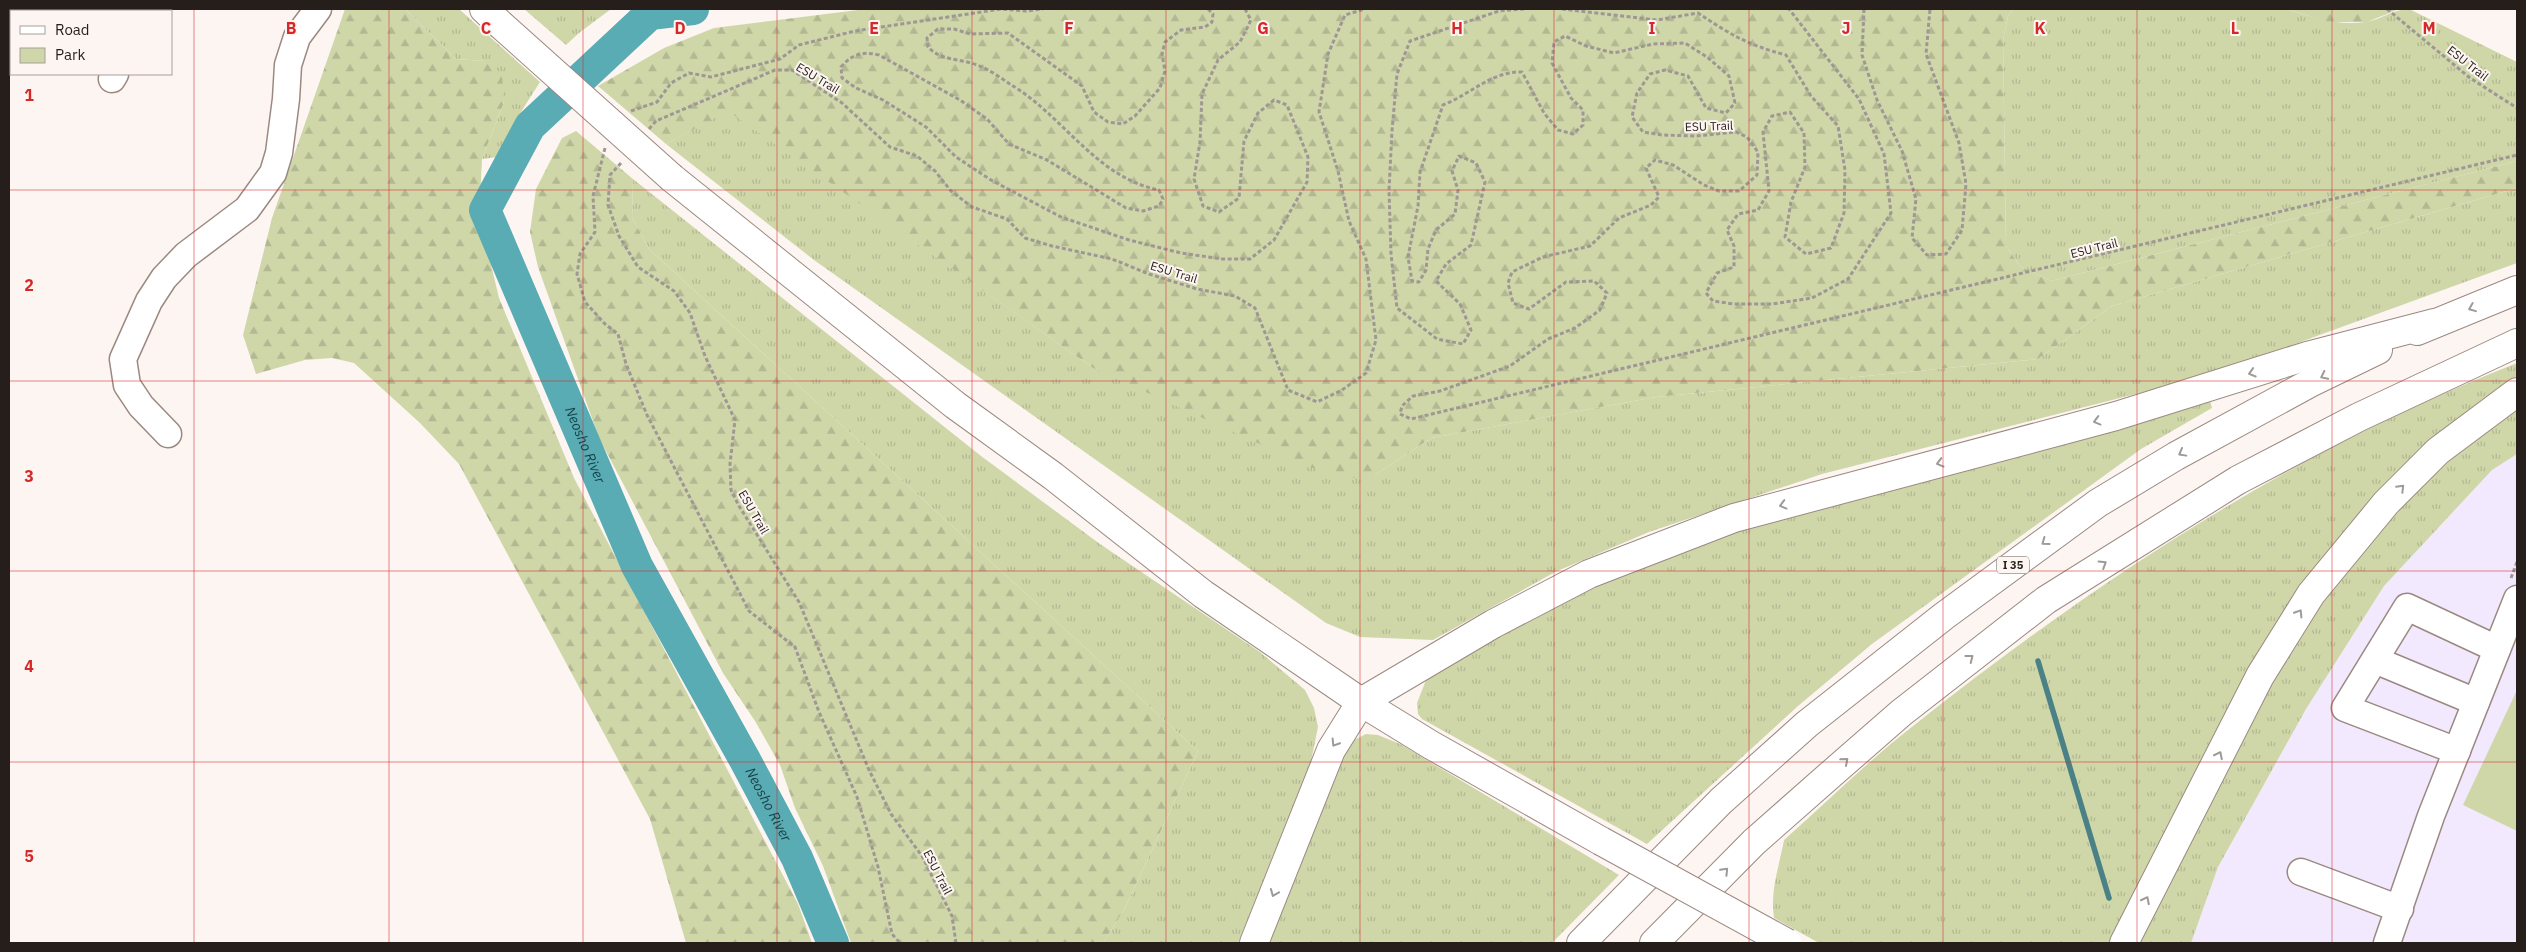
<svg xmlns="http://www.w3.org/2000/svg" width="2526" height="952" font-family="'IBM Plex Sans',sans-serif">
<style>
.education{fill:#f2e9fe}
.grass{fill:url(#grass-tufts)}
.forest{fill:url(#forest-firs)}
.park{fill:#cfd7a9}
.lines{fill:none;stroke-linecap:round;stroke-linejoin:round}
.stream{stroke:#498186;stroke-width:5.5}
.river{stroke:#59abb4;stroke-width:32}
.minor-casing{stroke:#9b8981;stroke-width:29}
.major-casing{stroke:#9b8981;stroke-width:30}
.highway-casing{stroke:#9b8981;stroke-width:30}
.path{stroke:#9e9793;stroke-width:3;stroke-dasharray:4 2.5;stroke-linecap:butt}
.minor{stroke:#fff;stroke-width:26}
.major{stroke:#fff;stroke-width:28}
.highway{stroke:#fff;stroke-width:28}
.major-bridge-casing{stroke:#9b8981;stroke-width:30;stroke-linecap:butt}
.major-bridge{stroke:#fff;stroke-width:28}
.oneway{stroke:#9d9a98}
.grid{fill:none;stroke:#d62828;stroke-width:1;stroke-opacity:0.55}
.labels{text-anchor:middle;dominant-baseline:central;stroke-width:4;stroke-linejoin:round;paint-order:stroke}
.shield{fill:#fdf5f1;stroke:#665e5b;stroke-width:1}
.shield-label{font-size:11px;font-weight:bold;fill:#251e1b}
.street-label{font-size:12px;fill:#251e1b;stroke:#fdf5f1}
.water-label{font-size:14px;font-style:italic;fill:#194145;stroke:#fdf5f1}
.grid-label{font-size:16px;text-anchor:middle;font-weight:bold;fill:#d62828;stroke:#fdf5f1;stroke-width:4;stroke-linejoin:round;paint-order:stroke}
</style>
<defs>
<pattern id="grass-tufts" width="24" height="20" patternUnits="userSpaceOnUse" patternTransform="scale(1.25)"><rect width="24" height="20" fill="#cfd7a9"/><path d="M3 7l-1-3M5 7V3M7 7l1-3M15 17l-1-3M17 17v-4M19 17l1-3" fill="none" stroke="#b2b891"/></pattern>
<pattern id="forest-firs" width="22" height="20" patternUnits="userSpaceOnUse" patternTransform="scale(1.25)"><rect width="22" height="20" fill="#cfd7a9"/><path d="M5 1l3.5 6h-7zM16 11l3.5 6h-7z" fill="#b2b891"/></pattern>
</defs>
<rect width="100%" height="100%" fill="#fdf5f1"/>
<!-- education -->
<polygon class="education" points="2517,454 2517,943 2191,943 2218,867 2306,709 2384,586 2492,470"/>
<!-- grass -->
<g class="grass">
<polygon points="405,9 459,9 540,82 519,115 498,157 482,159 504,102 484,61 456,59"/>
<polygon points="524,9 611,9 579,33 566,45"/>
<path d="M2014,9H2286C2312,17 2338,26 2365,22C2381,20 2393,9 2409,9L2517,62V161L2051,281L2020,266L2006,246L2003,40L2008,16Z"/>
<polygon points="728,110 1093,368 1375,475 1431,438 1656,397 2038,359 2112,306 2517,188 2517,263 2262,356 2163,387 1822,474 1649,532 1555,572 1433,640 1360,637 1326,623 814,260 666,144"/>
<polygon points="633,179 981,456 1100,544 1260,652 1305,690 1314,708 1318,727 1310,766 1238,943 1103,943 1124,910 1198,751 649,249 632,217"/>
<path d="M2517,363V380L2374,502L2112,943H1819L1774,918C1770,890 1779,867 1784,840C1827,802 1868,761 1913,726C2098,579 2297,449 2517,363Z"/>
<polygon points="2209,397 2212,408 2141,449 1872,644 1798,706 1647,844 1422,719 1418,714 1417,703 1428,675 1534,611 1717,534"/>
<polygon points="2517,404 2517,454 2492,470 2384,586 2306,709 2218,867 2191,943 2136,943 2274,673 2348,565 2398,506 2454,453"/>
<polygon points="1366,734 1378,735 1400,744 1619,875 1552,943 1261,943 1336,758 1352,741"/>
</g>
<!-- forest -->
<g class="forest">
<polygon points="345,9 405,9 456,59 484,61 502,74 504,102 482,159 480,200 488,252 499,298 574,478 798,904 812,943 686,943 650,819 459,464 420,423 354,363 332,358 305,360 256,374 243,335 272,218"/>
<polygon points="866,9 2014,9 2008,16 2003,40 2006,246 2020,266 2051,281 2517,161 2517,188 2112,306 2038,359 1656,397 1431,438 1375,475 1339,480 1093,368 728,111 666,144 598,86 664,48 714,28"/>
<polygon points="2286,9 2399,9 2367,22 2329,22"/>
<polygon points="576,131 633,179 632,217 649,249 1198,751 1124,910 1103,943 851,943 823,866 795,808 780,765 755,721 723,673 599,438 538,267 530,232 536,189 562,138"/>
</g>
<!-- park -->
<polygon class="park" points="2517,690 2517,831 2463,805"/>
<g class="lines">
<!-- stream -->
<polyline class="stream" points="2038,661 2109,898"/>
<!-- river -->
<path class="river" id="s1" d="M693,9L650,14L530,126L485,210L637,566L745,760L797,858L833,943"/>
<defs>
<g id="minor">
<polyline points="145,11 146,9"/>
<polyline points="112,79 115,74"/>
<polyline points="168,434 141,406 127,385 123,359 149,301 164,278 186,255 247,209 273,173 279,153 286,99 288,65 297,37 318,9"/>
<polyline points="2375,660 2476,702"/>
<polyline points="2457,751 2345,708 2407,607 2497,649"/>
<polyline points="2301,872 2400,909"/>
<polyline points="2387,943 2431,816 2517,599"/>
</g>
<g id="major">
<polyline points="484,9 500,24"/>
<polyline points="672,178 955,405 1053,476 1203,594 1361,702 1431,745 1601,841"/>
</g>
<g id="highway">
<polyline points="2417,331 2517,290"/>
<polyline points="1254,943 1331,750 1361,702 1493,624 1589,574 1734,518 2116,416 2307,356 2434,323"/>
<polyline points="1581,943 1721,801 1807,724 1944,616 2098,503 2176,456 2310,383 2378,350"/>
<polyline points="1654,943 1754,842 1830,775 1901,713 2046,600 2238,480 2359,417 2517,343"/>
<polyline points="2124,943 2260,676 2311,594 2386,503 2438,451 2517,392"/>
</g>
</defs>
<!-- minor casing -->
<use href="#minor" class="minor-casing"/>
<!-- major casing -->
<use href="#major" class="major-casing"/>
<!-- highway casing -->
<use href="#highway" class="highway-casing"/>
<!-- path -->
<g class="path">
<path d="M1208,9L1213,14L1212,22L1205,27L1181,30L1165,42L1162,54L1165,71L1160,88L1135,116L1123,124L1108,122L1094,112L1082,86L1008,33L970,34L954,29H938L927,38L928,47C941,61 959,58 977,65C989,69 1002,79 1013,86C1064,117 1097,178 1159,190L1163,199L1159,206L1143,211L1126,208L1047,160L1009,144L987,119L960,100L879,55C863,51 852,54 841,67L842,78L856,88L883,100L926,127L956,157L991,180L1061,217L1129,240L1181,253L1222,259H1250L1274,240L1307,182L1308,157L1287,105L1274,100L1258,113L1244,141L1239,198L1219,212L1203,206L1194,179L1200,142L1202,94L1218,60L1240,42L1251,20L1245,9"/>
<path d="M1524,9L1499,11L1410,41L1397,74L1392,131L1389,190L1391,254L1397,308L1437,339L1463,344L1471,330L1460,304L1436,281L1446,264L1471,245L1485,182L1476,163L1459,156L1452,171L1458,190L1455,214L1436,230L1428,249L1426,270L1419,282L1412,281L1408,257L1418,206L1420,172L1443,105C1471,94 1492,71 1522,72L1544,113L1558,130L1573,134L1583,125V110L1571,98L1552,63L1554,42L1565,36L1586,46L1614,53L1653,44L1685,43L1707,57L1729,76L1735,103L1726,113L1706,108L1688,76L1665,70L1650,74L1637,93L1632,117L1643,132L1662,135L1696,136L1736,132L1747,137L1758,152L1757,175L1739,191H1719L1704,185L1673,165L1655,160L1646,168L1659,197L1651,205L1619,218L1590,246L1543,257L1512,272L1508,283L1513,303L1529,309L1566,282L1594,281L1607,293L1600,310L1575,328L1548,339L1510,366L1440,391L1413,396L1402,406L1400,414L1411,419L2517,155"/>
<path d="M1562,9L1657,20L1698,13C1731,35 1748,45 1786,55L1811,96L1838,126L1845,170L1844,213L1831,248L1806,254L1785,237L1791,202L1805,167L1804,133L1790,112L1772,116L1763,132L1769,191L1758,210L1738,214L1727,230L1734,246V267L1717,273L1706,293L1713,301L1734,304H1772L1812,298L1848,279L1891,213L1884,154L1859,99L1789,9"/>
<polyline points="1864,9 1862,55 1877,100 1902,151 1916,199 1912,238 1927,255 1946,254 1962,230 1966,184 1959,143 1926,54 1930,9"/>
<polyline points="2387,9 2470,78 2517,108"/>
<polyline points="631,111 657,102 671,83 689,73 711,77 780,59 799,45 855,31 1001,9 1026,11 1043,9"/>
<polyline points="649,129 656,121 775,70 792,70 842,103 890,147 917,156 935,171 951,191 972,207 1007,219 1025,238 1052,246 1112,259 1149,274 1197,289 1235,296 1255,308 1288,390 1317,402 1342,390 1366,373 1376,340 1366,259 1349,221 1338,171 1319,112 1328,54 1345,15 1365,9"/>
<polyline points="605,148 593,196 595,232 580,254 577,274 585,302 605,324 618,334 626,364 647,415 749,611 795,647 819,712 857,797 878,867 892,934 900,943"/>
<polyline points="621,163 610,175 608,205 619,236 638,267 674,291 690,313 705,356 735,420 730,464 731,490 739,506 799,602 869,770 891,814 922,856 952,916 956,943"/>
<polyline points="2511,578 2517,562"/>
</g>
<!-- minor -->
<use href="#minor" class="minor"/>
<!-- major -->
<use href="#major" class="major"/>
<!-- highway -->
<use href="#highway" class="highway"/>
<defs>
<g id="major-bridge">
<polyline points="500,24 672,178"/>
<polyline points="1601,841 1787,943"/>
</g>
</defs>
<!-- major-bridge casing -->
<use href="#major-bridge" class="major-bridge-casing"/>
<!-- major-bridge -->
<use href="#major-bridge" class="major-bridge"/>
</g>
<!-- one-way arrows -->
<defs><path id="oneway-chevron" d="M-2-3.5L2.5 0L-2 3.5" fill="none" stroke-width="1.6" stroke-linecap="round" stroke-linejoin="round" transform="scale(1.25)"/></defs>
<g class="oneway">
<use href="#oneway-chevron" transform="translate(2472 308) rotate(158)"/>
<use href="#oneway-chevron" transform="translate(2252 373) rotate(163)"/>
<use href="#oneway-chevron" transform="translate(2324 376) rotate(154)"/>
<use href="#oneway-chevron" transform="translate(2097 421) rotate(165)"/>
<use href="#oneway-chevron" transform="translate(2182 453) rotate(151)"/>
<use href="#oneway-chevron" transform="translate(1940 463) rotate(165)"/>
<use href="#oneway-chevron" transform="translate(2401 488) rotate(-45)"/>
<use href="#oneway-chevron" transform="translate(1783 505) rotate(165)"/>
<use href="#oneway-chevron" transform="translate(2045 542) rotate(144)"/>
<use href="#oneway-chevron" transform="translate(2103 564) rotate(-32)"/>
<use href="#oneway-chevron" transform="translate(2299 613) rotate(-58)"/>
<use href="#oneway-chevron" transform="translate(1970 658) rotate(-38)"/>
<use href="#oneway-chevron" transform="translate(1335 743) rotate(122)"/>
<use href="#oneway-chevron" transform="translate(2219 755) rotate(-63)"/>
<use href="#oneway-chevron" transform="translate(1845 761) rotate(-41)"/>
<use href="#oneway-chevron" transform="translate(1725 871) rotate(-46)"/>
<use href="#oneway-chevron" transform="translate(1274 893) rotate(112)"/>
<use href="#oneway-chevron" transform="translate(2146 900) rotate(-63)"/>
</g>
<!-- grid -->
<path class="grid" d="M194,9V943M389,9V943M583,9V943M777,9V943M972,9V943M1166,9V943M1360,9V943M1554,9V943M1749,9V943M1943,9V943M2137,9V943M2332,9V943M9,190H2517M9,381H2517M9,571H2517M9,762H2517"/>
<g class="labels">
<!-- shield labels -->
<rect class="shield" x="1997" y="556.5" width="32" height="17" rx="4"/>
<g class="shield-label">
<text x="2013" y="565">I 35</text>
</g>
<!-- street labels -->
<g class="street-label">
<text transform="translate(2468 63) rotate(38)">ESU Trail</text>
<text transform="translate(818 78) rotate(31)">ESU Trail</text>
<text transform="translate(1709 126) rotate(-2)">ESU Trail</text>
<text transform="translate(2094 248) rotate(-14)">ESU Trail</text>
<text transform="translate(1174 272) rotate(17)">ESU Trail</text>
<text transform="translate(754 512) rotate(60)">ESU Trail</text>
<text transform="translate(938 872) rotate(63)">ESU Trail</text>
</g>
<!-- water labels -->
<g class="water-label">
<text stroke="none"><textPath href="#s1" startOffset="558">Neosho River</textPath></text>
<text stroke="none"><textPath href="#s1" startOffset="962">Neosho River</textPath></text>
</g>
</g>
<g class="grid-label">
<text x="291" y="34">B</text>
<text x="486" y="34">C</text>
<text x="680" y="34">D</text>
<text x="874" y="34">E</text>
<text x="1069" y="34">F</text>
<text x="1263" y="34">G</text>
<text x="1457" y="34">H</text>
<text x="1652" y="34">I</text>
<text x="1846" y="34">J</text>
<text x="2040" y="34">K</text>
<text x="2235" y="34">L</text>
<text x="2429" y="34">M</text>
<text x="29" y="101">1</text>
<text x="29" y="291">2</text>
<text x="29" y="482">3</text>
<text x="29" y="672">4</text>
<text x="29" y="862">5</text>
</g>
<!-- border -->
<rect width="2526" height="952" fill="none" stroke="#251e1b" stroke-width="20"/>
<!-- legend -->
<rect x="10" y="10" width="162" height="65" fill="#fdf5f1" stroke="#a79f9b"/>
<rect x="20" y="26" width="25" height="8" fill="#ffffff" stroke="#a79f9b"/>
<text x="55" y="35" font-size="15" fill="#251e1b">Road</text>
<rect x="20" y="48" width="25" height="15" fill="#cfd7a9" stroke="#a79f9b"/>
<text x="55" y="60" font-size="15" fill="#251e1b">Park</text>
</svg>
